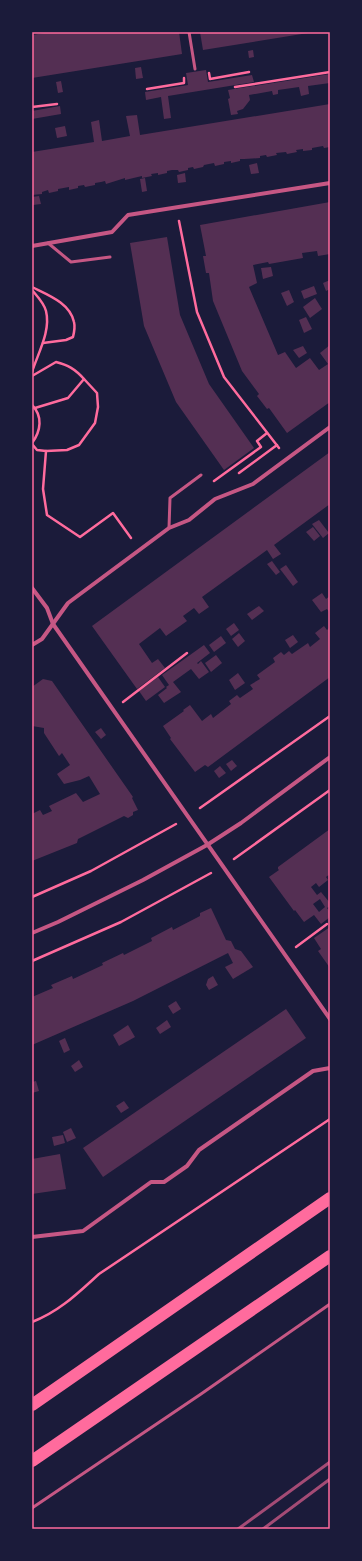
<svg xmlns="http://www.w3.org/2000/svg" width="362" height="1561" font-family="Lato,sans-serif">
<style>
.building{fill:#542f53;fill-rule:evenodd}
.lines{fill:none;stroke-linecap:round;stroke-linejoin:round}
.path{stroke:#ff6b9d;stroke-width:2.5}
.service{stroke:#c65784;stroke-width:3}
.minor{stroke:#c65784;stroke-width:4}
.motorway{stroke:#ff6b9d;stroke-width:12}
.rail{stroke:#a44b75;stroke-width:3}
.neatline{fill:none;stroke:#ff6b9d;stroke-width:1.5}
</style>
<rect width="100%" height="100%" fill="#1b1b3a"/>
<!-- building -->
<g class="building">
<polygon points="50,32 179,32 182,54 32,78 32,35"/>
<polygon points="200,32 308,32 308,33 203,50"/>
<polygon points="253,50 254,57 249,58 248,51"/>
<polygon points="141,67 143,78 136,79 135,68"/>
<polygon points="206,70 208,82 252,75 254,82 168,96 171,118 164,119 161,97 146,100 145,92 188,85 186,73"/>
<polygon points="330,74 330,83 308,86 309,94 301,96 299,87 278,90 278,94 273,95 272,91 249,95 250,100 243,109 237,111 238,114 231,115 228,99 230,98 228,90"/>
<polygon points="61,81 63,92 58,93 56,82"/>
<polygon points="330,104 330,147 324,148 323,146 312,148 312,150 303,151 303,149 296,150 297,152 287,154 286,152 276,153 277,155 267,157 266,155 260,156 260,158 244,159 240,159 240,161 231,163 231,161 224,162 224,164 215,166 214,163 204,165 203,167 194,169 193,167 188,168 188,170 179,172 178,170 172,170 167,171 167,173 158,175 158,173 151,174 152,176 142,178 142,176 125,180 125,178 106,184 105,181 101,182 95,183 95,185 85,187 84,185 78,186 78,188 69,190 69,187 58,189 58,191 49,193 48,190 42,192 42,194 32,195 32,152 94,142 91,122 99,120 102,141 130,136 126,116 137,115 140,135"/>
<polygon points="60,106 61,114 32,119 32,111"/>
<polygon points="65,126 67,136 57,138 55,128"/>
<polygon points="257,163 259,173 251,174 249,165"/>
<polygon points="185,173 186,182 178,183 177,175"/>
<polygon points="145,178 147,191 142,192 140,179"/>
<polygon points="39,196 41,204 33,205 32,197"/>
<polygon points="330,202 330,254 318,256 317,251 302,253 303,258 269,264 268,262 253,265 257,283 249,287 278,355 285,352 296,368 310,358 319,370 328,364 320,353 330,345 330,402 287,433 269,408 267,409 257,396 259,394 242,371 213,301 209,273 206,273 203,256 206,256 200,225"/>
<polygon points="167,237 180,315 209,384 254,448 224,470 176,402 144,326 130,243"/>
<polygon points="271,267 273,276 263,279 261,268"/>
<polygon points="330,280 330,289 326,291 323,283"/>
<polygon points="314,286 317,294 304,299 301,291"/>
<polygon points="289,290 294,302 287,306 281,293"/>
<polygon points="315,298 322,309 310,318 303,307"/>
<polygon points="306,317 312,329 304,333 299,320"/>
<polygon points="303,346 307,353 299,358 293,350"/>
<polygon points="330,452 330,504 274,545 281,554 273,559 267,550 202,597 209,607 199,614 194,608 183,616 187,621 166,636 160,628 139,644 152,663 158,659 165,668 137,689 92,626"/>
<polygon points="319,520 329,533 323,538 312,524"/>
<polygon points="313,527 320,536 314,541 306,532"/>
<polygon points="272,561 280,572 276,575 267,564"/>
<polygon points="286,565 298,582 293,586 280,569"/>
<polygon points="322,593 326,599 330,596 330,613 327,609 321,612 312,600"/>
<polygon points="259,606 264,611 252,620 247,614"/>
<polygon points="234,623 239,630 231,636 226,629"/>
<polygon points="324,626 327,630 330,627 330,677 208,767 205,765 195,772 170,739 171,738 163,726 184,711 183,710 190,705 202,721 211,714 213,718 231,704 229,701 237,695 240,698 253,689 250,685 260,679 257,675 275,662 273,658 281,652 284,655 289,651 292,654 308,643 310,647 320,639 315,633"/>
<polygon points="239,633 245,641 238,647 232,639"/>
<polygon points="293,635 298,642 290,648 285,640"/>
<polygon points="221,636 226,643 214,652 209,645"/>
<polygon points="204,645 210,653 197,663 198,664 201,661 209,672 199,679 191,669 173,682 181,692 164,703 158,695 167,688 166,687 169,685 162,675"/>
<polygon points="216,655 222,663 211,672 205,663"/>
<polygon points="238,673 245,683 235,690 229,680"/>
<polygon points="158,677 165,687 146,701 139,691"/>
<polygon points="43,679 52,681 133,797 132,798 138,810 133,812 133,815 128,818 124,816 78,839 77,843 32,861 32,814 40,810 43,815 52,811 49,806 76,793 83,802 100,794 89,776 80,780 64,784 57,774 70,765 62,753 59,756 44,733 44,728 32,726 32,687"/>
<polygon points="101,728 106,735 101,739 95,732"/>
<polygon points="232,760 237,766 231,771 226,764"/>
<polygon points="220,766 226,773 219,778 214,771"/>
<path d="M330,829V874L326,877L328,880L319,887L316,883L311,887L317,895L321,892L330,903V906L327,908L330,912V917L321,924L314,915L304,922L295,910L294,911L269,877L279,870L278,869V867ZM320,899L325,907L319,912L313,904Z"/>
<polygon points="211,908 226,940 231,941 235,949 241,951 253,967 233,979 225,967 233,963 228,953 133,1001 32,1045 32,997 53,988 51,985 72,976 73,979 103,965 102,963 123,953 124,955 152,941 151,938 172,927 173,930 200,916 200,913"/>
<polygon points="330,927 330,968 318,951 321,949 314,938"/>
<polygon points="213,976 218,985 209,990 206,985 208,979"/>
<polygon points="176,1001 181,1009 173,1014 168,1006"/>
<polygon points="286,1009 306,1038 103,1177 83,1148"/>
<polygon points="167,1020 171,1027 160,1034 156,1028"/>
<polygon points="128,1025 135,1037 119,1046 113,1035"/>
<polygon points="65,1038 70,1050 64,1053 59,1041"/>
<polygon points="79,1060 83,1067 75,1072 71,1066"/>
<polygon points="36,1081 39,1091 32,1093 32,1082"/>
<polygon points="124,1101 129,1108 121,1113 116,1106"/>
<polygon points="71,1128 76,1138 67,1142 63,1132"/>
<polygon points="63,1135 65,1143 54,1146 52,1137"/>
<polygon points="60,1154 66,1189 32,1194 32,1159"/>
</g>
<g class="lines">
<!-- path -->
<g class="path">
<polyline points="209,73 210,79 249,72"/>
<polyline points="235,87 330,72"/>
<polyline points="147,89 184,83 184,78"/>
<polyline points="32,107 57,104"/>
<polyline points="179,221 197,312 224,377 279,448"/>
<path d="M32,287C48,295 70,303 74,322C75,326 74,333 73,337L66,340L43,343"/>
<path d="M32,290C37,296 44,303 46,311C51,331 38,353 32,372"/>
<path d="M32,376L56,362C68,365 75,369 84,379"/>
<path d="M32,405C43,416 41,431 32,443"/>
<polyline points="35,408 68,398 84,379 97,393 98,407 95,423 79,445 67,450 46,451"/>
<polyline points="32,444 37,450 46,451 43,489 47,515 80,537 113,513 131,538"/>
<polyline points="239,473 277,445"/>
<polyline points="214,481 261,447 257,441 267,433"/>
<polyline points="123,702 187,653"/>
<polyline points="200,808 330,716"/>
<polyline points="234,859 330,790"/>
<polyline points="32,897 91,871 176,824"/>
<polyline points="296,947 327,924"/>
<polyline points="32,961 121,922 211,873"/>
<path d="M32,1322C59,1312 78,1293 99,1274L330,1119"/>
</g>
<!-- service -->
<g class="service">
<polyline points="189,32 195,69"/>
<polyline points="48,243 71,262 110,257"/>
<polyline points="169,528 170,498 201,475"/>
<polyline points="32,1508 201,1394 330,1304"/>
</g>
<!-- minor -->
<g class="minor">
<polyline points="32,246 112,232 128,215 330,183"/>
<polyline points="32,588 47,608 53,624 330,1019"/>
<polyline points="32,645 42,639 68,603 169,528 189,520 215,499 253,484 330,427"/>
<polyline points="32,933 58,922 143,880 207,845 241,823 330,757"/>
<polyline points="32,1237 83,1231 151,1182 164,1182 187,1166 199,1150 313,1071 330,1068"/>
</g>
<!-- motorway -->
<g class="motorway">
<polyline points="32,1405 330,1198"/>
<polyline points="32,1461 330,1256"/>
</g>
<!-- rail -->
<g class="rail">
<polyline points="238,1529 330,1462"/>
<polyline points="263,1529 330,1479"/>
</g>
</g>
<!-- border -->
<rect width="362" height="1561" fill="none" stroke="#1b1b3a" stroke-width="66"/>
<rect x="33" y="33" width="296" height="1495" class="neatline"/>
</svg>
